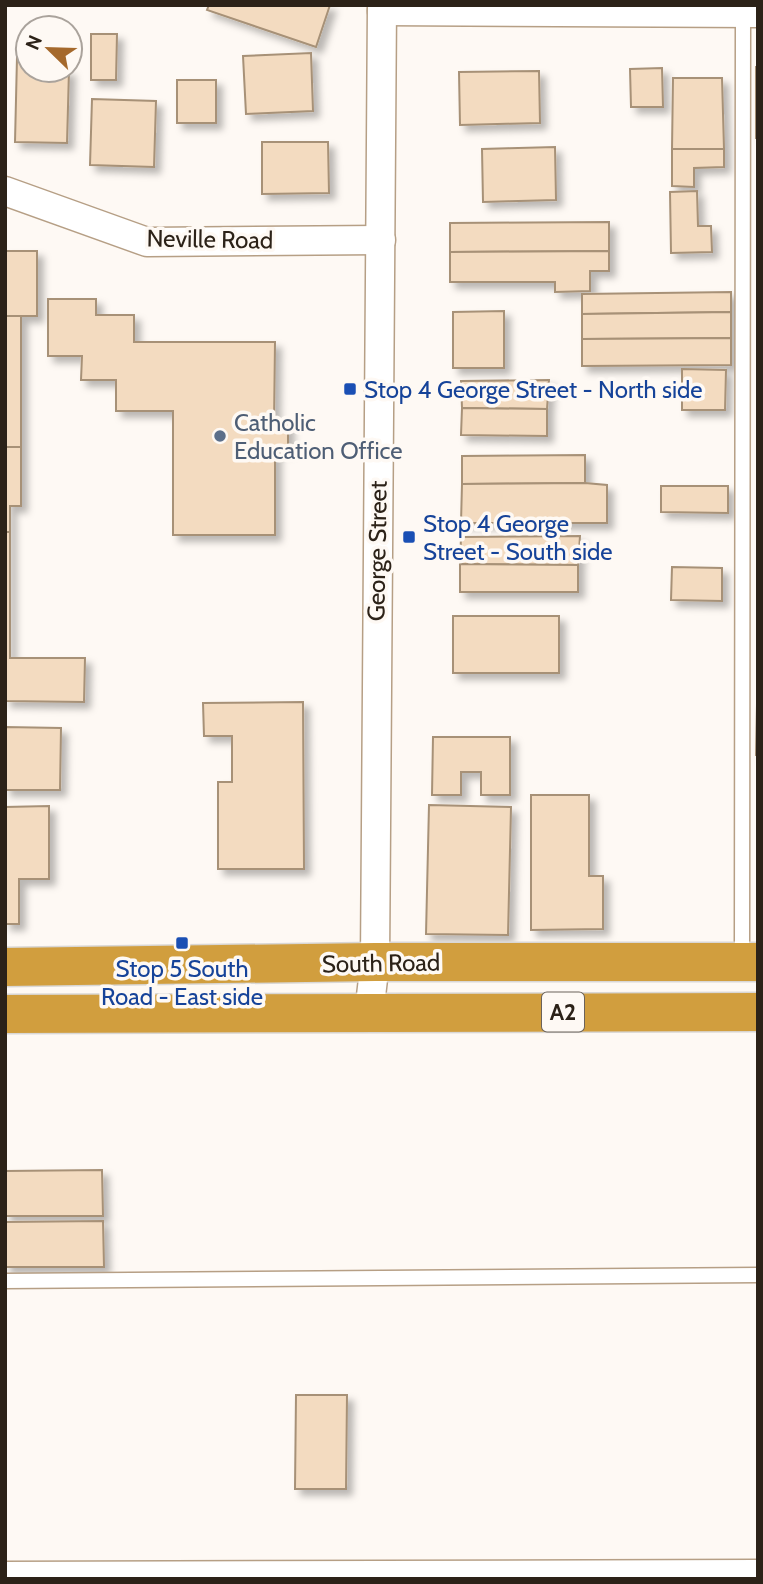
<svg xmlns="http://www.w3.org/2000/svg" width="763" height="1584" font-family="Cabin,sans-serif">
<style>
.building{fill:#f3dbc0;stroke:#a79177;stroke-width:2;filter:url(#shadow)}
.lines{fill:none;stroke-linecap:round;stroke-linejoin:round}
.lane-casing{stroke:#b69f85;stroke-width:17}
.street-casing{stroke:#b69f85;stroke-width:31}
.highway-casing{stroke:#d9d7d5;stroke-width:41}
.lane{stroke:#fff;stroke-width:14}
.street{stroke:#fff;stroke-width:28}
.highway{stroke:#d19e3e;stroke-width:38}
.transit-dot{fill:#1a4fb4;stroke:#fef9f4;stroke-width:2.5}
.service-dot{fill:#5c6f8a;stroke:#fef9f4;stroke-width:2.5}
.labels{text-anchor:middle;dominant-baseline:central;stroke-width:7;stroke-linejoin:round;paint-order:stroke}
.shield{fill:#fef9f4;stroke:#6b625a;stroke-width:2}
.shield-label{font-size:23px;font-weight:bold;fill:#2c2218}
.street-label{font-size:24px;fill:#2c2218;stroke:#fef9f4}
.transit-label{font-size:24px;fill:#164399;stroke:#fef9f4;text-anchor:start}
.service-label{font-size:24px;fill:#4e5e75;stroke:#fef9f4;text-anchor:start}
</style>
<defs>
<filter id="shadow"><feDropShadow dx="6" dy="6" stdDeviation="3.5" flood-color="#0004"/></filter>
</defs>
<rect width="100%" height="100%" fill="#fef9f4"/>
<!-- building -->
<g class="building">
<polygon points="209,5 330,5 316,47 207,10"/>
<polygon points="91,34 117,34 116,80 91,80"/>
<polygon points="311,53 313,111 246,114 243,56"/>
<polygon points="17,57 28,57 28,70 69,70 67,143 15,142"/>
<rect x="756" y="67" width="2" height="71"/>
<polygon points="662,68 663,107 631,107 630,69"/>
<polygon points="539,71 540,123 460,125 459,72"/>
<polygon points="673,78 722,78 724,149 672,149"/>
<rect x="177" y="80" width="39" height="43"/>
<polygon points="92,99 156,101 154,167 90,165"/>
<polygon points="262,142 328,142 329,193 262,194"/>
<polygon points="555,147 556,200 483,202 482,149"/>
<polygon points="672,149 724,149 724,167 694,168 694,187 672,186"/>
<polygon points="697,191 698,226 711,226 712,252 671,253 670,192"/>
<polygon points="609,222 609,251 450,252 450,223"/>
<rect x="5" y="251" width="32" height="65"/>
<polygon points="609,251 609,271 590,271 590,291 555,292 555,282 450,282 450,252"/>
<polygon points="731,292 731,312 582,314 582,294"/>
<polygon points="48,299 96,299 96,315 134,315 134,342 275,342 274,423 288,423 288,449 275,449 275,535 173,535 173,411 116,411 116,380 81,380 82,356 48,356"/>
<polygon points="504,311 504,368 453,368 453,312"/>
<polygon points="731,312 731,338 582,339 582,314"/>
<rect x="5" y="316" width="16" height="131"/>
<polygon points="731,338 731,365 582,366 582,339"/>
<polygon points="682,369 726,370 725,410 682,410"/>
<polygon points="549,380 547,409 462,408 461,381"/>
<polygon points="462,408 547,409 547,436 461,435"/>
<polygon points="5,447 21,447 21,506 10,506 10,532 5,532"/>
<polygon points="585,455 585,483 462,484 462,456"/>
<polygon points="585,483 607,485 607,523 461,523 462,484"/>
<polygon points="661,486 728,486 728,513 661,512"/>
<polygon points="5,532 10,532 10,658 85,658 84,702 5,701"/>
<polygon points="580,536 578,565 460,564 461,537"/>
<polygon points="460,564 578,565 578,592 460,592"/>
<polygon points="672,567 722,568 722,601 671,600"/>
<rect x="453" y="616" width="106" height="57"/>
<polygon points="303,702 304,869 218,869 218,782 232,782 232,736 204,736 203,703"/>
<polygon points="757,704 758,755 756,755"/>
<polygon points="5,727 61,728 60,790 5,790"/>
<polygon points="433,737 510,737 510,795 481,795 481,772 461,772 461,795 432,795"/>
<polygon points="531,795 589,795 589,876 603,876 603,929 531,930"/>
<polygon points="429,805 511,807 508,935 426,934"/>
<polygon points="49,806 49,879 19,879 19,924 5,924 5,807"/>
<polygon points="102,1170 103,1216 5,1216 5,1171"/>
<polygon points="103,1221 104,1267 5,1267 5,1222"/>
<polygon points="296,1395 347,1395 346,1489 295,1489"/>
</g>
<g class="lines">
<defs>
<g id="lane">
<polyline points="742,960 743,13"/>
<polyline points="5,1281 758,1275"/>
</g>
<g id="street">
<polyline points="382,11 758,13"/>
<polyline points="5,191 147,242 381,240"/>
<polyline points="369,1013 375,962 382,5"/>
<polyline points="5,1576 758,1574"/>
</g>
<g id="highway">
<polyline points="5,967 375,962 758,962"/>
<polyline points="5,1014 758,1012"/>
</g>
</defs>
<!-- lane casing -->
<use href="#lane" class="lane-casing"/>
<!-- street casing -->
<use href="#street" class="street-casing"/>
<!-- highway casing -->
<use href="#highway" class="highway-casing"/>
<!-- lane -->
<use href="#lane" class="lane"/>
<!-- street -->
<use href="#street" class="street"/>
<!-- highway -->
<use href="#highway" class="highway"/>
</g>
<!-- markers -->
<g class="transit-dot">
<rect x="343" y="382" width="14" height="14" rx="3.5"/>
<rect x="402" y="530" width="14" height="14" rx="3.5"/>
<rect x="175" y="936" width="14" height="14" rx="3.5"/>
</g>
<circle class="service-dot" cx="220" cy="436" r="7"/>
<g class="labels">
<!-- shield labels -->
<rect class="shield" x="542" y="992.5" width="42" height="39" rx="5"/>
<g class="shield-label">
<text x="563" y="1012">A2</text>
</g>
<!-- street labels -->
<g class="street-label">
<text transform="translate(210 239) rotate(1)">Neville Road</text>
<text transform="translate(377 551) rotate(-89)">George Street</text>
<text transform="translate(381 963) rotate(-1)">South Road</text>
</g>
<!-- transit labels -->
<g class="transit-label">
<text x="364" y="389">Stop 4 George Street - North side</text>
<text x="423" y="523">Stop 4 George<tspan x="423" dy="28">Street - South side</tspan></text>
<text x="182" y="968" text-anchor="middle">Stop 5 South<tspan x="182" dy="28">Road - East side</tspan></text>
</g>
<!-- service labels -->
<g class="service-label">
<text x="234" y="422">Catholic<tspan x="234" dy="28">Education Office</tspan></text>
</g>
</g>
<!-- border -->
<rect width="763" height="1584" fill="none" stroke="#2c2218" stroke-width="14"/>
<!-- north arrow -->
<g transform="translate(49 49) rotate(293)"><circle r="33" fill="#fef9f4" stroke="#aaa39c" stroke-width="2"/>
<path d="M0-5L12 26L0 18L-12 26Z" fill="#a5692c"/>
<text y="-10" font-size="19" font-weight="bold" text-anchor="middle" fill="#2c2218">N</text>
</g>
</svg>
